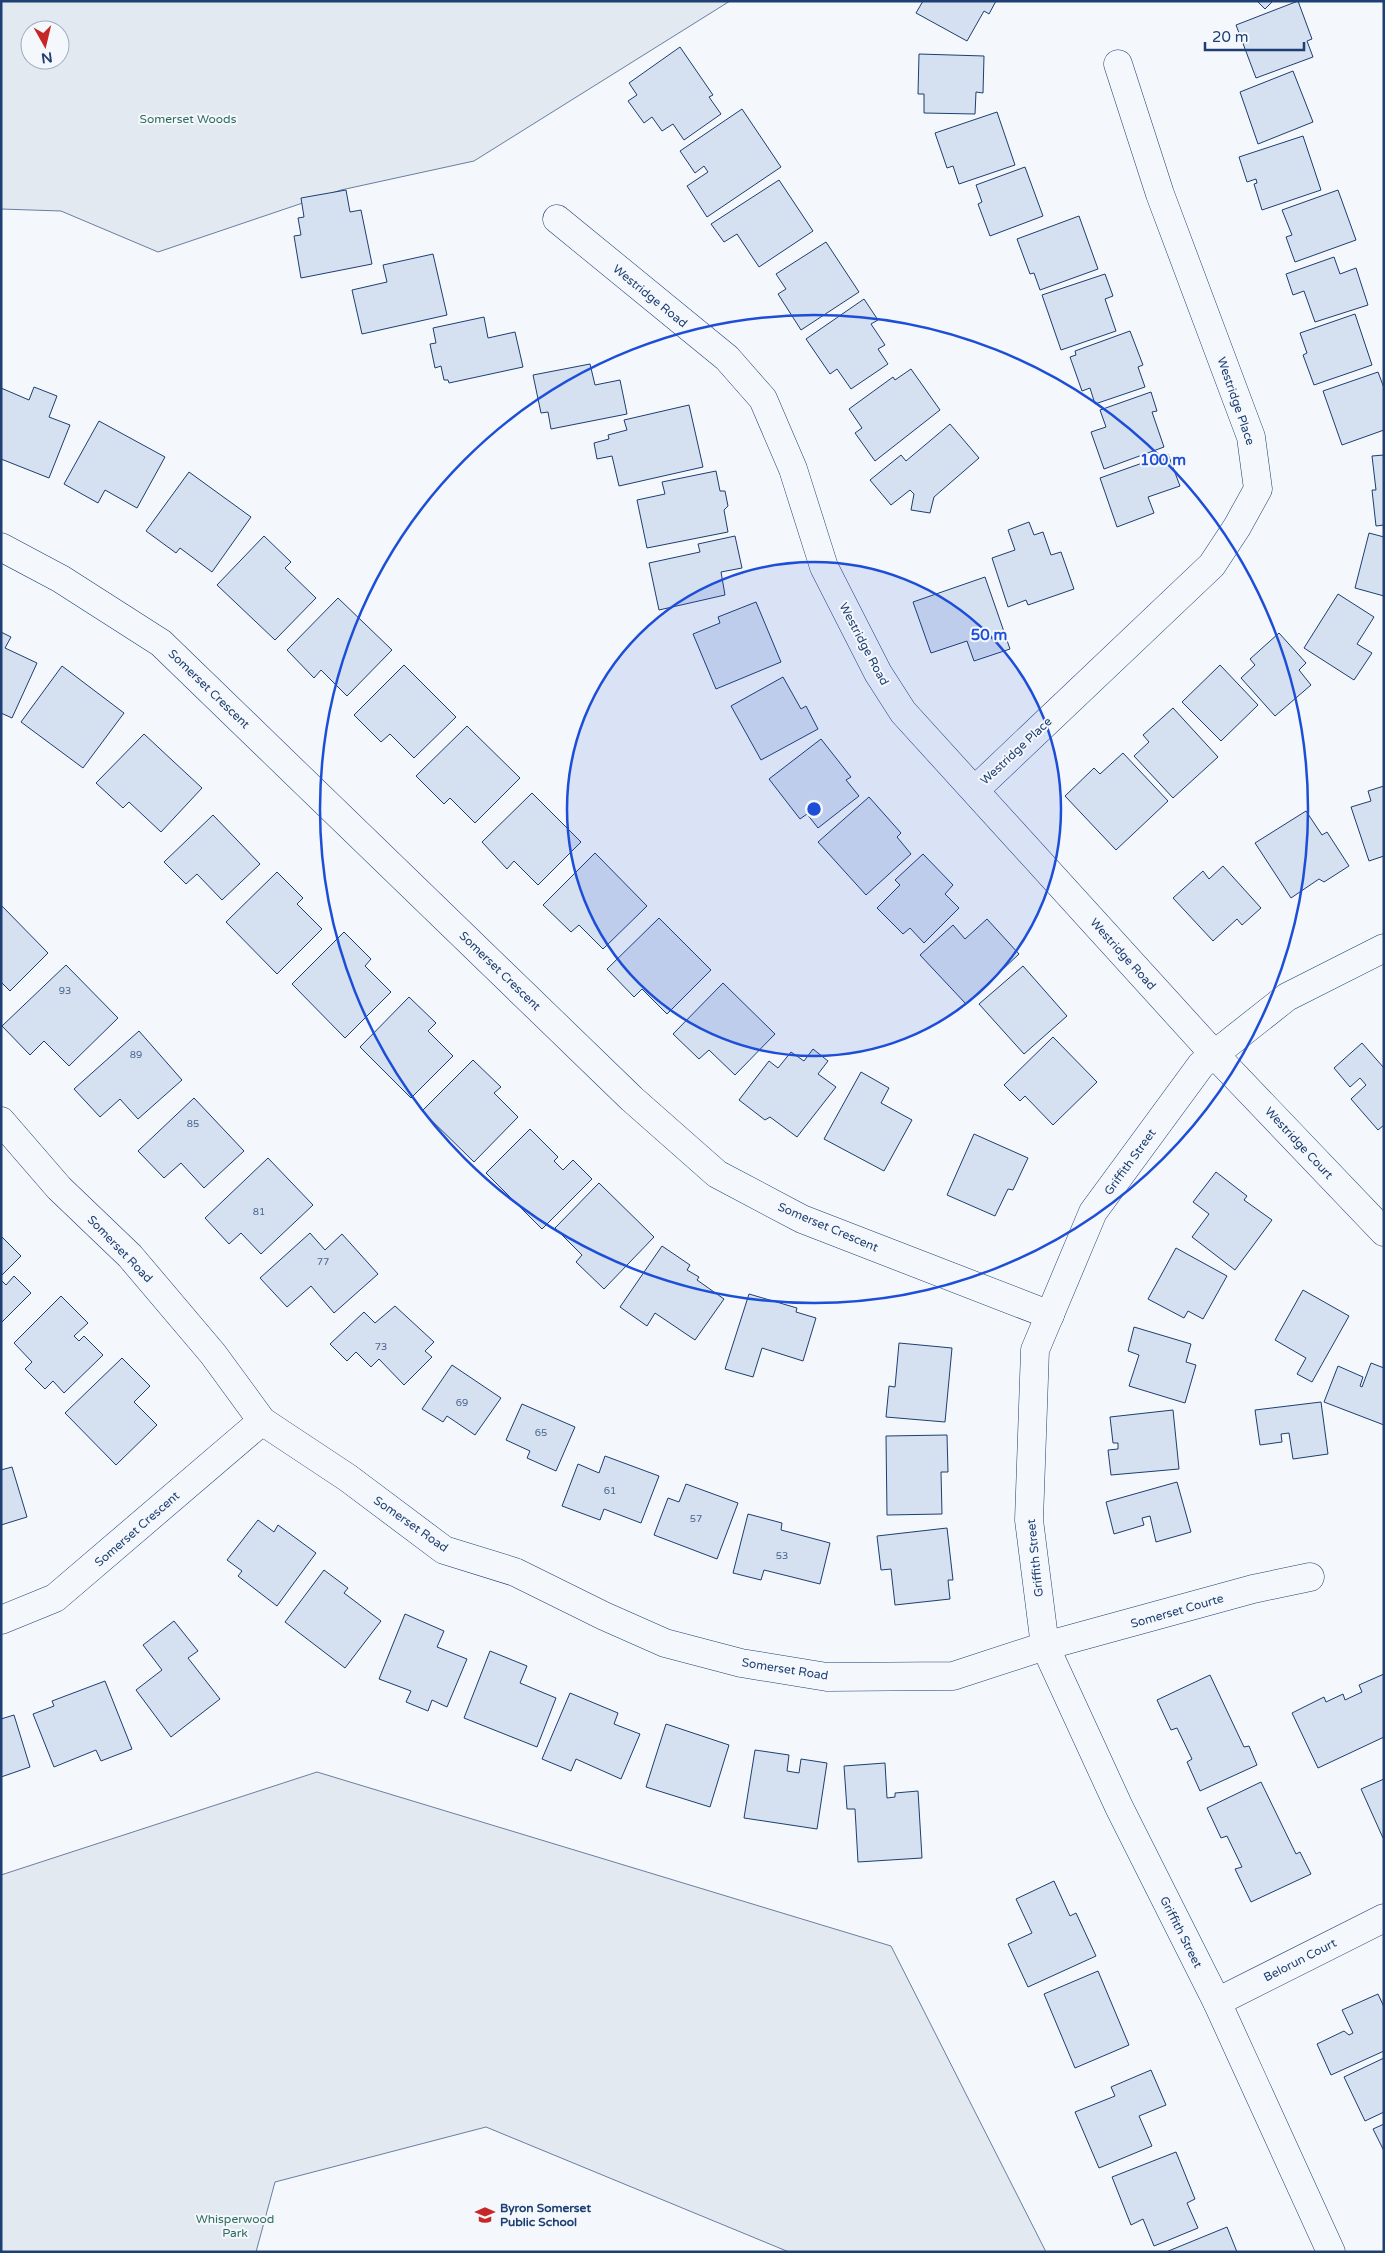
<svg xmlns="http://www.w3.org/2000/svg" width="1385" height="2253" font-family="'Varela Round',sans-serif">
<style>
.green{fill:#e3e9f0;stroke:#687fa3;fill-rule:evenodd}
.building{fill:#d5e0f0;stroke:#1d3f73}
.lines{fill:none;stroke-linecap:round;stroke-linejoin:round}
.minor-casing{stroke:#1d3f73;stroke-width:29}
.tertiary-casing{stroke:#1d3f73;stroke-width:29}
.minor{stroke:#f4f7fb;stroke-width:28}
.tertiary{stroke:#f4f7fb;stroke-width:28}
.ring{fill:none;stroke:#1d4ed8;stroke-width:2.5}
.labels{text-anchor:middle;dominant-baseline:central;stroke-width:4;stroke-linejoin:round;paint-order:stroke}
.number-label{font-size:10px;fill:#4b6792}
.park-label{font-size:12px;fill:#2c6c60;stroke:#f4f7fb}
.street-label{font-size:12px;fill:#1d3f73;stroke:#f4f7fb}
.poi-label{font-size:12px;font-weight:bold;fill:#1d3f73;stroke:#f4f7fb;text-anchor:start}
.centre{fill:#1d4ed8;stroke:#f4f7fb;stroke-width:2.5}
.ring-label{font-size:15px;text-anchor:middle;font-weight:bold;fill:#1d4ed8;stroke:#f4f7fb;stroke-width:4;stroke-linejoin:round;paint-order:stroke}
</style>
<rect width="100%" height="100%" fill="#f4f7fb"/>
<!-- green -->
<g class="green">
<path d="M1,1H730L474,161L341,190L158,252L61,211L1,209ZM30,30H60V60H30Z"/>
<polygon points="317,1772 891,1946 1046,2252 789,2252 486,2127 275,2182 256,2252 1,2252 1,1875"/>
</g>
<!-- building -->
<g class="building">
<polygon points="923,1 996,1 989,14 984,11 967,41 916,13"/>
<polygon points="1257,1 1273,1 1265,9"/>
<polygon points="1298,1 1312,39 1307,41 1313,57 1256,78 1236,25"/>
<polygon points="680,47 713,95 709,97 721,114 684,140 673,124 662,131 652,117 644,123 628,101 637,95 629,83"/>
<polygon points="919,54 984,56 983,93 976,92 975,114 924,113 924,94 918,94"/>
<polygon points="1293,71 1313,122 1258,144 1240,92"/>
<polygon points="742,109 781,167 707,217 687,186 708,172 704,166 695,173 680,151"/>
<polygon points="997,112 1015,165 959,184 953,166 947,168 935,133"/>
<polygon points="1303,136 1321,190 1262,210 1254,184 1257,183 1256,179 1247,182 1239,157"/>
<polygon points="1025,167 1043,216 990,236 978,204 982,202 976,185"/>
<polygon points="779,180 813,231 759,267 737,234 724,242 711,224"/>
<polygon points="346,190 350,212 361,210 372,264 301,278 294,236 301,235 298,218 304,217 301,198"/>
<polygon points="1338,190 1356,240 1295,262 1286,237 1292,235 1282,210"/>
<polygon points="1079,216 1098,269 1040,290 1034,273 1030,274 1017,239"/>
<polygon points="826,242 859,292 801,330 778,294 786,289 776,274"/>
<polygon points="433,254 447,315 362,334 352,290 387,282 383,265"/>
<polygon points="1334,257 1340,274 1356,268 1368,305 1315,322 1304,291 1293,295 1286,274"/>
<polygon points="1105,274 1113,296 1105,299 1116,331 1061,350 1042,295"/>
<polygon points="864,299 878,320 871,324 885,345 878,349 888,364 851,389 837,369 830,374 806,339"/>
<polygon points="1355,314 1372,365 1314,385 1303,355 1307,353 1300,333"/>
<polygon points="484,317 488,338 515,332 523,367 449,383 448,380 444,380 441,366 435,368 430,344 436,343 433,328"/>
<polygon points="1130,331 1143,365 1138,367 1145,387 1095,404 1090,388 1082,391 1070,357 1076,355 1075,351"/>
<polygon points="590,364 595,385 620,380 627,414 551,429 548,412 541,413 533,375"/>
<polygon points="911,369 940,410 875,461 855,433 862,428 849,409 893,377 895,380"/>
<polygon points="1378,372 1384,388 1384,430 1342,445 1323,391"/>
<polygon points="34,387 57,396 49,417 70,425 49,478 1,459 1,388 29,400"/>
<polygon points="1151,392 1157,411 1152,412 1164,447 1104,469 1091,432 1106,427 1100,410"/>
<polygon points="689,405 703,467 619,486 612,456 597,459 594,443 609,439 608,435 627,430 624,420"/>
<polygon points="99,421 165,457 137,508 105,490 98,503 64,484"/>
<polygon points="950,424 979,458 934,497 930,513 911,510 914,494 910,490 891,505 870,480 901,455 906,461"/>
<polygon points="1168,454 1180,486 1148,497 1154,513 1117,527 1100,478"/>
<polygon points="1384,455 1384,525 1376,526 1372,490 1376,490 1372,456"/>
<polygon points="716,471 720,491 725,491 728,506 724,510 728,532 647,548 637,500 665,494 662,482"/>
<polygon points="189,472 251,517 212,572 180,548 176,553 146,531"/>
<polygon points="1029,522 1034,535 1043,532 1051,555 1061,552 1074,589 1028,605 1026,600 1008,607 992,558 1015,550 1008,530"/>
<polygon points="1369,533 1384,537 1384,596 1355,588"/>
<polygon points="264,536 291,562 285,568 316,598 275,640 217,585"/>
<polygon points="735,536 742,568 721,572 725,595 659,610 649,563 700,552 698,544"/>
<polygon points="985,577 1010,649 974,661 967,641 931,653 913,602"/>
<polygon points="1338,594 1374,617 1357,644 1372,653 1354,680 1304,648"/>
<polygon points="338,598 392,650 347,696 321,670 314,678 287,650"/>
<polygon points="756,602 781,662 716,689 693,634 720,623 718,617"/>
<polygon points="1,632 11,637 5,648 37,663 12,718 1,713"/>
<polygon points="1279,633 1306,663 1299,670 1311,685 1275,716 1241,678 1255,665 1250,659"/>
<polygon points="404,665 456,717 414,758 390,734 381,742 354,715"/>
<polygon points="1220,665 1258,705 1221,741 1182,702"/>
<polygon points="62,666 124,713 83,768 21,722"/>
<polygon points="783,677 801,709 806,706 818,729 761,760 731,706"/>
<polygon points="1173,708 1218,757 1173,798 1134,756 1149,742 1143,735"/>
<polygon points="467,726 520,778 475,823 450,798 444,804 416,776"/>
<polygon points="144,734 202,788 161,832 129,802 123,808 96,783"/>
<polygon points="821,739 851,777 846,780 859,796 818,828 807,814 800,819 769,779"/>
<polygon points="1123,753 1168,801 1116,850 1065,796 1094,768 1100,774"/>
<polygon points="1384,786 1384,856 1369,861 1351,807 1371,801 1368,791"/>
<polygon points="532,793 581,842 538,885 514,861 507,869 482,842"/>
<polygon points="869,797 901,833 897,837 911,854 866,895 818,842"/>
<polygon points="1306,811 1322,835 1327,832 1349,866 1324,882 1319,879 1291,898 1255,843"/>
<polygon points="213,815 260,864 222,900 197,874 186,884 164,862"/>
<polygon points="595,853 647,906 603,949 579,925 571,932 543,905"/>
<polygon points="923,854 953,885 945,894 959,908 924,943 910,928 903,934 877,908 900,885 895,880"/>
<polygon points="1223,866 1261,908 1242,925 1237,919 1213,941 1173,898 1203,871 1209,879"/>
<polygon points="277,872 303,898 297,904 322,929 277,974 226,922"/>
<polygon points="1,905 48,953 10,991 1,982"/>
<polygon points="659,918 711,970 667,1014 642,989 634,997 607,969"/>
<polygon points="987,919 1019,954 966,1004 920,955 953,925 965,939"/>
<polygon points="344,932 371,959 365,966 391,992 345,1038 292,984"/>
<polygon points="66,965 118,1018 69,1066 44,1041 30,1055 2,1026"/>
<polygon points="1023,966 1067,1016 1024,1054 979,1004"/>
<polygon points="723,983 775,1034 735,1075 709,1050 699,1059 673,1034"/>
<polygon points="409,997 436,1023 428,1031 453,1056 411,1098 360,1047"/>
<polygon points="139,1031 182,1080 138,1119 120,1099 100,1117 74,1089"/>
<polygon points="1053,1037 1097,1082 1053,1125 1025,1096 1020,1101 1004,1085"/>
<polygon points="1362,1043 1384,1068 1384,1125 1378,1130 1351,1099 1366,1085 1360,1078 1350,1087 1334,1068"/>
<polygon points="813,1049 828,1061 818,1074 836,1087 797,1137 770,1117 765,1120 739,1100 769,1061 778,1068 791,1052 804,1061"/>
<polygon points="473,1060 501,1087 494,1093 518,1117 474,1162 422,1111"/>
<polygon points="861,1072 889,1088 881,1103 912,1120 884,1171 824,1139"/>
<polygon points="194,1098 244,1151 204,1188 181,1163 164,1178 138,1151"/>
<polygon points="530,1129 558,1157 554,1161 563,1170 573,1160 592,1179 542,1229 486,1173"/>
<polygon points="974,1134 1028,1158 1013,1190 1008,1189 995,1216 947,1195"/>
<polygon points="268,1158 313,1205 261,1254 241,1233 229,1244 205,1218"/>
<polygon points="1216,1172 1247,1196 1244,1200 1272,1220 1235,1270 1192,1237 1209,1214 1193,1202"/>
<polygon points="599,1183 654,1237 604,1289 576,1262 582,1255 555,1228"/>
<polygon points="310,1233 325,1250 342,1234 378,1274 334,1313 311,1286 287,1307 260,1278"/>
<polygon points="1,1236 21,1256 1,1276"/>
<polygon points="662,1246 690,1265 687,1270 699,1277 697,1280 724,1299 695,1340 655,1313 647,1326 620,1307"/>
<polygon points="1176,1248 1227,1276 1203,1319 1188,1311 1184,1318 1148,1299"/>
<polygon points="14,1276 31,1293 1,1323 1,1280 6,1285"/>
<polygon points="1303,1290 1349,1316 1312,1382 1297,1374 1306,1358 1275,1340"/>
<polygon points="749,1294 797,1308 796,1312 816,1318 803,1361 762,1348 753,1377 725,1369"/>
<polygon points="61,1296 88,1323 74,1336 79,1341 84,1336 103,1355 64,1393 53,1381 45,1389 25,1369 32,1362 14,1343"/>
<polygon points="395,1306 434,1342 425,1351 432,1357 404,1385 379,1359 371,1367 356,1352 347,1361 330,1344 364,1312 375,1323"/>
<polygon points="1134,1327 1191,1344 1186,1362 1196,1365 1185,1403 1129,1386 1139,1355 1128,1351"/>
<polygon points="899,1343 952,1348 945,1422 886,1417 889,1386 895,1387"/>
<polygon points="122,1358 150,1386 134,1402 157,1425 116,1465 65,1413"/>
<polygon points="1371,1363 1384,1368 1384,1425 1324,1402 1338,1366 1363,1377 1360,1386 1362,1387"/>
<polygon points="452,1365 501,1398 475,1435 447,1416 443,1422 422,1409"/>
<polygon points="1321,1402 1328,1454 1293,1459 1289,1433 1281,1434 1282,1442 1260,1445 1255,1410"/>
<polygon points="522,1404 575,1427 556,1471 527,1458 530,1451 506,1440"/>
<polygon points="1173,1410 1179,1469 1111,1475 1108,1450 1118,1449 1118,1443 1113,1443 1110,1417"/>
<polygon points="947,1435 948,1472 941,1472 942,1514 887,1515 886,1436"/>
<polygon points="605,1456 659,1476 641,1523 604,1509 600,1520 562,1506 578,1464 599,1473"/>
<polygon points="12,1467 27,1517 1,1525 1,1470"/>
<polygon points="1177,1482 1191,1532 1156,1542 1150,1516 1142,1518 1144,1525 1114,1534 1106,1502"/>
<polygon points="686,1484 738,1503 717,1559 654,1535 668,1498 679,1502"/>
<polygon points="748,1514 782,1523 781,1530 830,1543 820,1584 764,1570 761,1580 733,1573"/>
<polygon points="258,1520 274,1532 278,1525 316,1553 277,1606 238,1576 242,1571 227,1560"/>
<polygon points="947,1528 953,1580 948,1580 950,1599 895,1605 891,1569 881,1570 877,1536"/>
<polygon points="324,1570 348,1588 344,1593 381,1621 345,1668 285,1622"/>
<polygon points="405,1614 444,1631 437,1647 467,1659 447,1707 432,1700 428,1711 406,1702 411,1691 379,1679"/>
<polygon points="174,1621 198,1651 188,1658 220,1699 171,1737 136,1690 162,1670 143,1645"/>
<polygon points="490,1651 527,1666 520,1683 556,1698 537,1747 464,1718"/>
<polygon points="1384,1674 1384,1737 1318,1768 1292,1713 1324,1697 1326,1702 1343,1694 1345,1700 1362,1692 1359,1685"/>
<polygon points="1210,1675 1244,1747 1249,1746 1257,1765 1200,1791 1187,1762 1192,1759 1177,1728 1171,1730 1157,1700"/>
<polygon points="105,1681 132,1749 101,1761 96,1750 54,1767 33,1714 54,1706 52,1701"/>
<polygon points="570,1693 618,1713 614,1724 640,1734 621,1779 576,1759 571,1771 542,1759"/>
<polygon points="14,1715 30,1767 1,1777 1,1719"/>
<polygon points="666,1724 729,1745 710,1807 646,1787"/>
<polygon points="755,1750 789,1755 787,1771 799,1773 801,1759 827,1763 817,1829 744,1818"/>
<polygon points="885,1763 887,1798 895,1797 895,1793 918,1791 922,1858 858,1862 855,1809 847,1809 844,1766"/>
<polygon points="1384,1779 1384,1837 1383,1838 1361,1789"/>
<polygon points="1261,1782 1296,1854 1300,1852 1311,1874 1251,1902 1235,1869 1242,1867 1227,1836 1221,1838 1207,1808"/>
<polygon points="1054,1881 1070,1916 1076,1913 1096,1956 1028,1987 1008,1944 1032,1933 1016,1899"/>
<polygon points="1098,1971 1129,2045 1075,2068 1044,1994"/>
<polygon points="1378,1994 1384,2007 1384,2051 1331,2075 1317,2044 1344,2031 1349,2035 1353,2033 1342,2010"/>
<polygon points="1384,2058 1384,2112 1365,2121 1344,2077"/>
<polygon points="1151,2070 1166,2105 1139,2116 1152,2146 1099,2168 1075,2112 1115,2096 1111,2087"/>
<polygon points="1384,2124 1384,2151 1373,2129"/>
<polygon points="1176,2152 1195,2199 1187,2203 1198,2228 1154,2246 1143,2219 1131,2225 1112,2177"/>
<polygon points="1227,2227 1237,2252 1166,2252"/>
</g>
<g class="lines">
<defs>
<g id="minor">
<polyline points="557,219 727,358 763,399 793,469 824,567 878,673 903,712 1214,1054 1384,1232"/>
<polyline points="1,547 61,579 161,643 632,1099 717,1174 802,1219 1050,1315"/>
<polyline points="975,790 1212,565 1237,527 1258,489 1251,437 1160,194 1118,64"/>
<polyline points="1,1121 59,1188 130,1256 213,1354 262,1421 348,1478 444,1550 515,1572 604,1616 665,1643 741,1663 827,1677 953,1676 1045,1646 1253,1589 1310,1577"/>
<polyline points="1,1620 55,1598 262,1421"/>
<polyline points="1217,2002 1384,1918"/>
</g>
<polyline id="tertiary" points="1331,2252 1217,2002 1119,1807 1045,1646 1029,1520 1035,1350 1093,1212 1201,1065 1287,997 1384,948"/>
</defs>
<!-- minor casing -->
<use href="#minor" class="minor-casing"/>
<!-- tertiary casing -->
<use href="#tertiary" class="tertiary-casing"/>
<!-- minor -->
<use href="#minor" class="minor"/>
<!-- tertiary -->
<use href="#tertiary" class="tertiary"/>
</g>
<!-- distance rings -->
<circle cx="814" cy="809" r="247" fill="#1d4ed8" fill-opacity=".12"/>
<g class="ring">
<circle cx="814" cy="809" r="247"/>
<circle cx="814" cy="809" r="494"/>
</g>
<!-- icons -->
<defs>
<symbol id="school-bare" viewBox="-9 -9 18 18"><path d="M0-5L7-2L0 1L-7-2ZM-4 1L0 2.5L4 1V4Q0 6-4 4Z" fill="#c62828" stroke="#f4f7fb" stroke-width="2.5" paint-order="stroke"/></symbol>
</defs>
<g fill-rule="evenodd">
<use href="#school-bare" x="471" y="2201" width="28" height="28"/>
</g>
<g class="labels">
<!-- number labels -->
<g class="number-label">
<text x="65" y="991">93</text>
<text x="136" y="1055">89</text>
<text x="193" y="1124">85</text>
<text x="259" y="1212">81</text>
<text x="323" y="1262">77</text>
<text x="381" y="1347">73</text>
<text x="462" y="1403">69</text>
<text x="541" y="1433">65</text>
<text x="610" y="1491">61</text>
<text x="696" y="1519">57</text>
<text x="782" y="1556">53</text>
</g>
<!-- park labels -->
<g class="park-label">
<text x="188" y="119">Somerset Woods</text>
<text x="235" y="2219">Whisperwood<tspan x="235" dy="14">Park</tspan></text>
</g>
<!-- street labels -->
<g class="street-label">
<text transform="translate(650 296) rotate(39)">Westridge Road</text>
<text transform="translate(1236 401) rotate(71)">Westridge Place</text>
<text transform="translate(864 644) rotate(62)">Westridge Road</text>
<text transform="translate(209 689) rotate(44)">Somerset Crescent</text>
<text transform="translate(1016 751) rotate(-43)">Westridge Place</text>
<text transform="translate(1123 954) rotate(48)">Westridge Road</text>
<text transform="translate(500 971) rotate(44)">Somerset Crescent</text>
<text transform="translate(1299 1143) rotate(47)">Westridge Court</text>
<text transform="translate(1130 1162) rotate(-54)">Griffith Street</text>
<text transform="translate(828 1227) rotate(23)">Somerset Crescent</text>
<text transform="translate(120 1249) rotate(46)">Somerset Road</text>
<text transform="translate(411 1524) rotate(35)">Somerset Road</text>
<text transform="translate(137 1529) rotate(-41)">Somerset Crescent</text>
<text transform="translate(1035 1558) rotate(-96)">Griffith Street</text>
<text transform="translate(1177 1611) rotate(-16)">Somerset Courte</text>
<text transform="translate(785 1669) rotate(9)">Somerset Road</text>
<text transform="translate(1181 1932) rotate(63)">Griffith Street</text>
<text transform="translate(1300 1960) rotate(-27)">Belorun Court</text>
</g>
<!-- poi labels -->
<g class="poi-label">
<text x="500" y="2208">Byron Somerset<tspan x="500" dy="14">Public School</tspan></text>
</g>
</g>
<circle cx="814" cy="809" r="8" class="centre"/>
<g class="ring-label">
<text x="1163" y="465">100 m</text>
<text x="989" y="640">50 m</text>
</g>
<!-- border -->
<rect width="1385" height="2253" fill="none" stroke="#1d3f73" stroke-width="5"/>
<!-- north arrow -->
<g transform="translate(45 45) rotate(172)"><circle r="24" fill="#f4f7fb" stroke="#9eadc5"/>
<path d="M0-4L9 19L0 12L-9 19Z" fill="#c62828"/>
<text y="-8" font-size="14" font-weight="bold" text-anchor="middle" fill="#1d3f73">N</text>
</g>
<!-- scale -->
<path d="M1205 42v8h99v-8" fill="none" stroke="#1d3f73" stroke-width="2.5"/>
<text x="1212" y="42" font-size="15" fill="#1d3f73" stroke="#f4f7fb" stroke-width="4" paint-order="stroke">20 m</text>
</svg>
